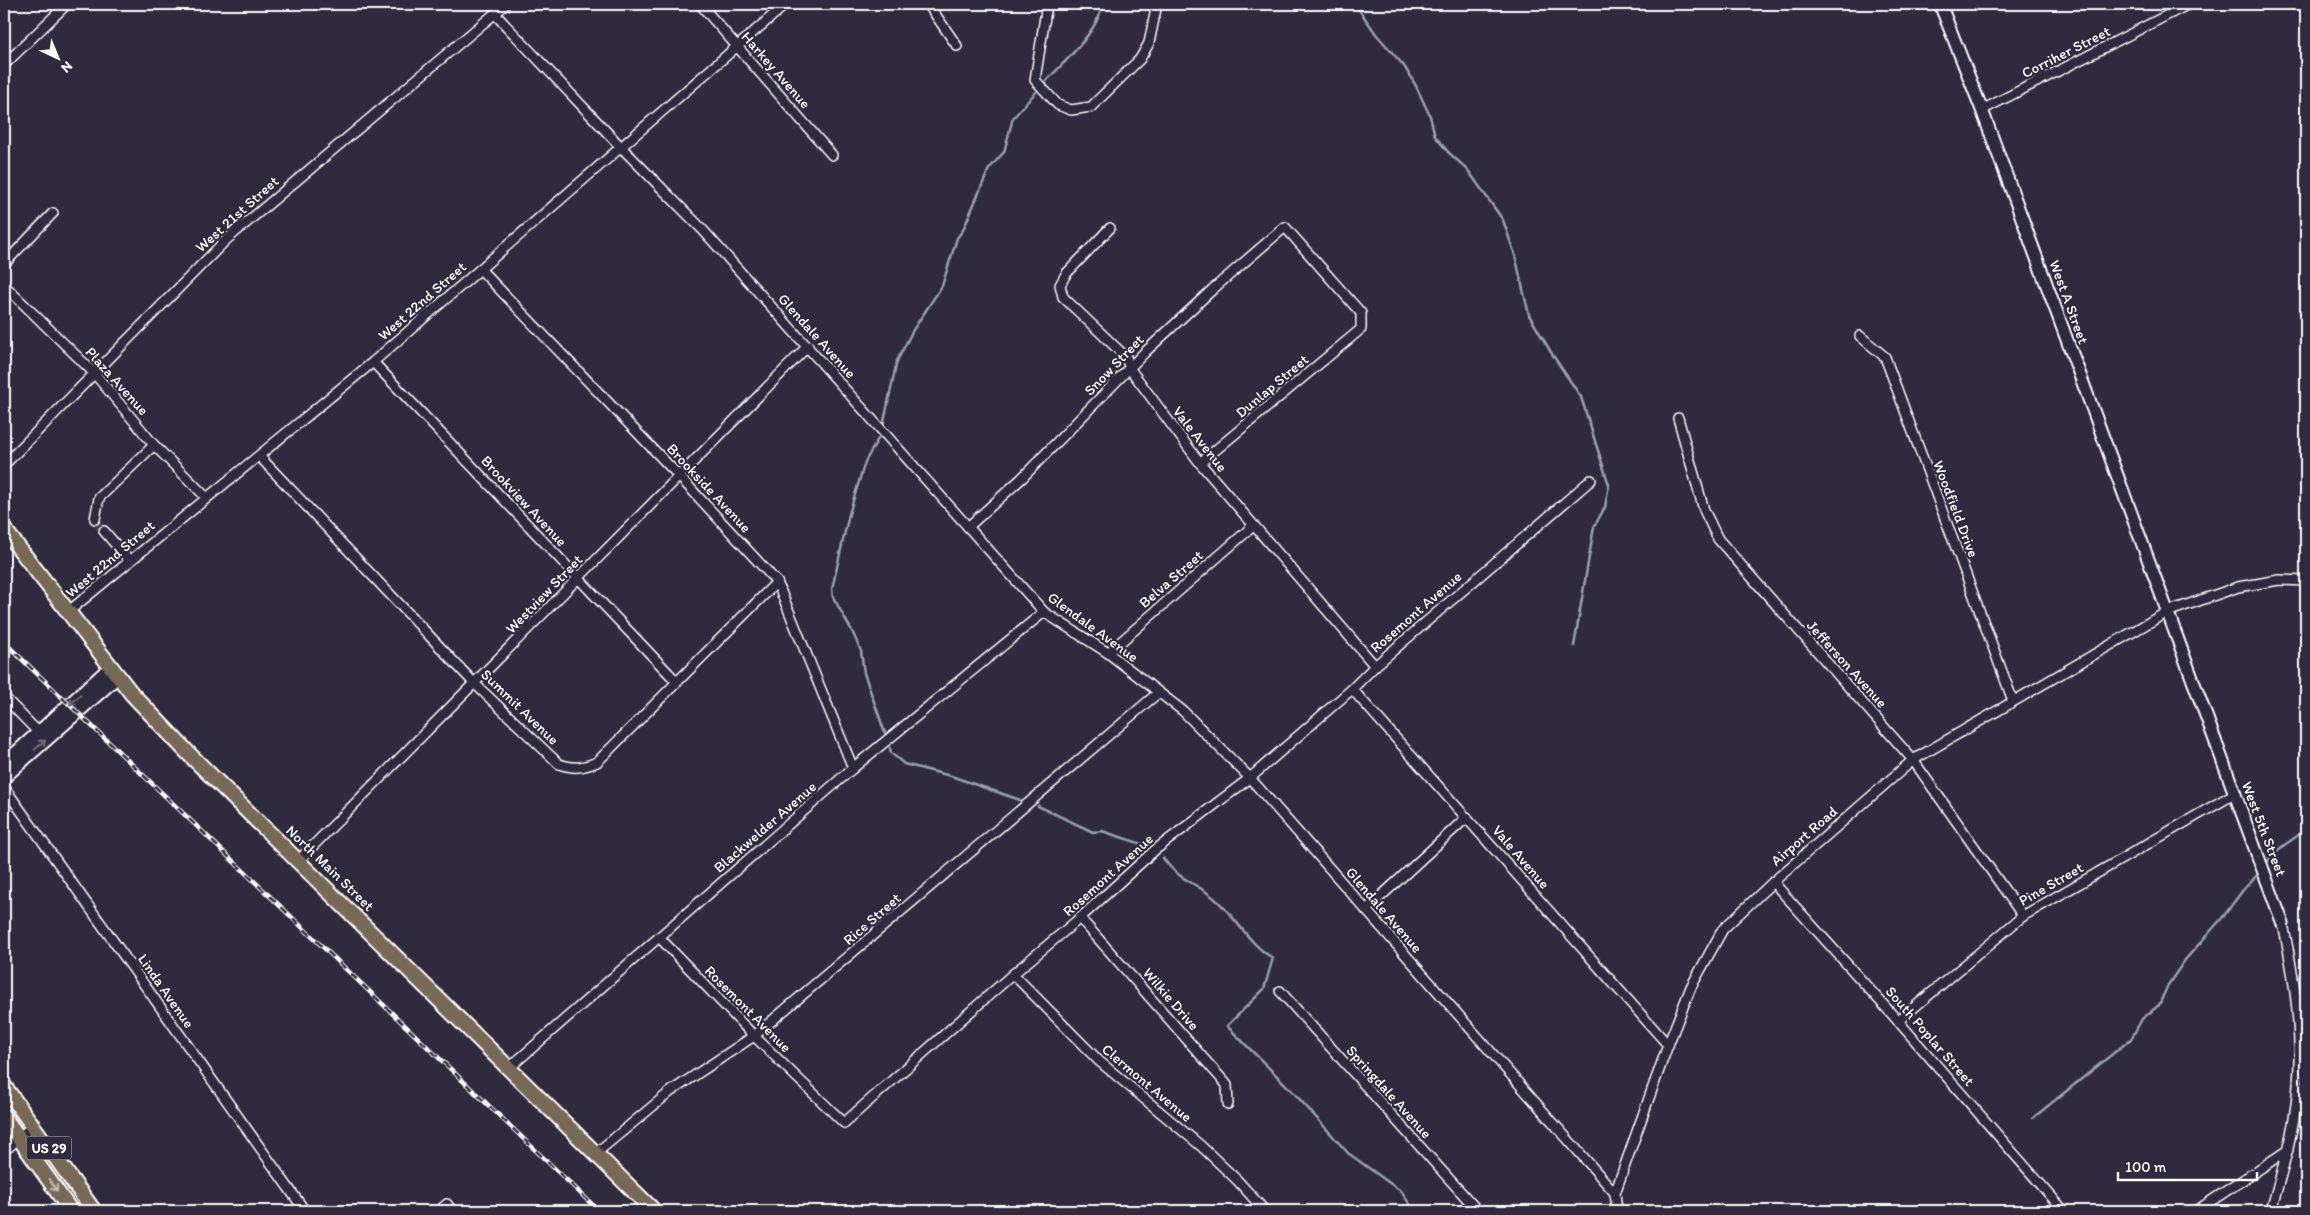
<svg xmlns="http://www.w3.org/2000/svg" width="2310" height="1215" font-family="Itim,sans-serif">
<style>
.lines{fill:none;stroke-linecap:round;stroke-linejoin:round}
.stream{stroke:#97a1b0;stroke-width:2.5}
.minor-tunnel{stroke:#443f50;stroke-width:9;stroke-dasharray:9 4.5;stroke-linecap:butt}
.minor-casing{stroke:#fff;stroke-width:12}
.tertiary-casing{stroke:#fff;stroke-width:15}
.secondary-casing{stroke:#fff;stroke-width:16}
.primary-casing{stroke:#fff;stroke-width:18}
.minor{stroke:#2f2a3d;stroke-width:9}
.tertiary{stroke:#2f2a3d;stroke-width:11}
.secondary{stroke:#2f2a3d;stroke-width:12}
.primary{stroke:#776954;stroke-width:14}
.rail-casing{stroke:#fff;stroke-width:4.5}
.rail{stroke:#2f2a3d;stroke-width:2.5;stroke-dasharray:8;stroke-linecap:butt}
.oneway{stroke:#6d6a77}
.oneway2{stroke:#c2bcb2}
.labels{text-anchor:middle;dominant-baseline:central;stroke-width:4.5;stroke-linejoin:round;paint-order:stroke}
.shield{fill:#2f2a3d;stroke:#c1bfc5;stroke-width:1}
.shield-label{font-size:14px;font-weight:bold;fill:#fff}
.street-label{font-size:15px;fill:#fff;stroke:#2f2a3d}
</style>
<rect width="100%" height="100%" fill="#2f2a3d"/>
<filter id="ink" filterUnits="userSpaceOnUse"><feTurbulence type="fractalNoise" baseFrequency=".02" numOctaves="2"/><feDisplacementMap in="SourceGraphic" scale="10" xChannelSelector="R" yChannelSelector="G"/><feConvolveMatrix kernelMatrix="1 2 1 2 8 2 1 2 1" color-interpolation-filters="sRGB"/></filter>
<g filter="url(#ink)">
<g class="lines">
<!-- stream -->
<g class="stream">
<polyline points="1355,4 1376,34 1404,66 1416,86 1430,116 1435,136 1449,153 1467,169 1503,220 1515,255 1529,315 1552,354 1581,397 1609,485 1605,507 1594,527 1574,646"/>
<path d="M1046,81C1062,65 1103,26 1101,4"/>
<polyline points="883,426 897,361 913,330 942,286 957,238 963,230 989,169 1004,152 1013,118 1036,92"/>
<polyline points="879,437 865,462 849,514 832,589 833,597 851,629 861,651 864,673 885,733"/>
<polyline points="890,748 891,753 904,764 951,776 1020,800"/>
<polyline points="1038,806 1093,832 1102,831 1148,846"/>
<path d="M1163,858C1178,880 1195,882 1214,898C1236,916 1248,944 1273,958L1264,989L1227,1026L1294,1093L1348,1153L1402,1192L1414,1211"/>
<path d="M2266,866C2270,852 2290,842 2301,833L2306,834"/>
<polyline points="2033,1118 2131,1039 2142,1019 2159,1005 2168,985 2185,960 2223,917 2243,890 2260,872"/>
</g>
<!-- minor-tunnel -->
<polyline class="minor-tunnel" points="95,519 104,531"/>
<defs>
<g id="minor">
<polyline points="700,4 832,155"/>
<polyline points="928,4 957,46"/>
<polyline points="1047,4 1035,80 1058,105 1071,110 1091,107 1140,59 1149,43 1157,4"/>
<polyline points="495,14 620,146 702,229 1044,612 1108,653 1183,711 1250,778 1615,1193"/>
<polyline points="4,65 67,4"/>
<polyline points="1982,110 2189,4"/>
<polyline points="1110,228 1066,274 1060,285 1063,297 1126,357 1130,369 1200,463 1375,666"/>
<polyline points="4,264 53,213"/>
<polyline points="480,269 678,475 777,582 853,768"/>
<polyline points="4,285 94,373 154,445 207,498"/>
<polyline points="1860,336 1885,357 2013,701"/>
<polyline points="373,362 676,681"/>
<polyline points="1678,418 1704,510 1718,539 1913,760 2023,916"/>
<path d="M260,457L475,684L559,764C574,769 582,768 597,762L777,582"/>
<polyline points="4,465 226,240 506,4"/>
<polyline points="95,519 99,498 154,445"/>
<polyline points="968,527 1022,478 1144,353 1213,289 1285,227 1361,313 1361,329 1200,463"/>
<polyline points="104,531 130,561"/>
<polyline points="69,611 373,362 786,4"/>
<polyline points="1108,653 1253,526"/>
<polyline points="1352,689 1668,1045"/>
<polyline points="4,697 38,732"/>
<polyline points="4,787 305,1211"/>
<polyline points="299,860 808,346"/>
<polyline points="1773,882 1898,1021 2064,1211"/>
<polyline points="1366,910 1467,817"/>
<polyline points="1080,918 1227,1085 1228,1104"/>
<polyline points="659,937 754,1036 844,1123 1013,974 1080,918 1155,850 1250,778 1352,689 1375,666 1591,480"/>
<polyline points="1013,974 1099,1061 1201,1146 1237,1180 1265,1211"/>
<polyline points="1280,991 1478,1211"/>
<polyline points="1898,1021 2023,916 2234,794"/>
<polyline points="509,1068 853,768 1044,612"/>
<polyline points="4,1151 33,1126"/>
<polyline points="595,1154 670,1092 754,1036 1158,693"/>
<polyline points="439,1211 447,1204 452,1211"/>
<polyline points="1617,1211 1615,1193 1668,1045 1691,987 1723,929 1773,882 1913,760 2167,612 2238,587 2279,580 2306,581"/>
<polyline points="2196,1211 2288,1150"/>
<path d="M2271,1211C2279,1181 2289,1150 2294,1118C2305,1053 2297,988 2283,924"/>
</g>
<polyline id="tertiary" points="1940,4 1982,110 2283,924"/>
<g id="secondary">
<polyline points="4,764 111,667"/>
<polyline points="4,777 118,676"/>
</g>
<g id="primary">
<polyline points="4,529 132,694 190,755 654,1211"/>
<polyline points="4,1086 94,1211"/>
<polyline points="4,1117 71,1211"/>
</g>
</defs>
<!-- minor casing -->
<use href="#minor" class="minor-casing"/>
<!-- tertiary casing -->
<use href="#tertiary" class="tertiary-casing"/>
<!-- secondary casing -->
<use href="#secondary" class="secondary-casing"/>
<!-- primary casing -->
<use href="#primary" class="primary-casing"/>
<!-- minor -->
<use href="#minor" class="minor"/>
<!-- tertiary -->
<use href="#tertiary" class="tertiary"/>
<!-- secondary -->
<use href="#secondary" class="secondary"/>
<!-- primary -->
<use href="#primary" class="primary"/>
<defs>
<polyline id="rail" points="4,642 599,1211"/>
</defs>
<!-- rail casing -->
<use href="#rail" class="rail-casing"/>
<!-- rail -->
<use href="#rail" class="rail"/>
</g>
<!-- one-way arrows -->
<defs><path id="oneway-shaft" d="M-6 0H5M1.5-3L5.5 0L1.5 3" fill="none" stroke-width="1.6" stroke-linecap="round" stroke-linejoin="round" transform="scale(1.25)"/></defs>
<g class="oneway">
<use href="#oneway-shaft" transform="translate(75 700) rotate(138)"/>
<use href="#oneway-shaft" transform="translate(40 745) rotate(-42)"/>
</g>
<use class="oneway2" href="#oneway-shaft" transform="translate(53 1185) rotate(55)"/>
</g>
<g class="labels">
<!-- shield labels -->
<rect class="shield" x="26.5" y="1136.5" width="45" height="23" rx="4"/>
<g class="shield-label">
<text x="49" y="1148">US 29</text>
</g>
<!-- street labels -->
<g class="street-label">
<text transform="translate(2066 52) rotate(-27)">Corriher Street</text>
<text transform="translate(776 70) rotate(49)">Harkey Avenue</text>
<text transform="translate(237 214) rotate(-42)">West 21st Street</text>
<text transform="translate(422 301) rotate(-41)">West 22nd Street</text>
<text transform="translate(2069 302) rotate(70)">West A Street</text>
<text transform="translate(817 336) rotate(48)">Glendale Avenue</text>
<text transform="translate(1114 365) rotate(-46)">Snow Street</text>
<text transform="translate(117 381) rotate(48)">Plaza Avenue</text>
<text transform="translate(1272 386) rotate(-40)">Dunlap Street</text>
<text transform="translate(1200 439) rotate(52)">Vale Avenue</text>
<text transform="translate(709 488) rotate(47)">Brookside Avenue</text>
<text transform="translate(524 501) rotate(47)">Brookview Avenue</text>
<text transform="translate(1956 509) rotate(69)">Woodfield Drive</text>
<text transform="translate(110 559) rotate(-40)">West 22nd Street</text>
<text transform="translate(1171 579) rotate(-41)">Belva Street</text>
<text transform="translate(544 594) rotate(-46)">Westview Street</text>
<text transform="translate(1416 612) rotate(-41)">Rosemont Avenue</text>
<text transform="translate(1093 627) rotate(36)">Glendale Avenue</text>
<text transform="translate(1847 664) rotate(48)">Jefferson Avenue</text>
<text transform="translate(520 707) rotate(44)">Summit Avenue</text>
<text transform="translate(765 827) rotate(-41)">Blackwelder Avenue</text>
<text transform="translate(2264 829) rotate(69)">West 5th Street</text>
<text transform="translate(1804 836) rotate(-41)">Airport Road</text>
<text transform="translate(1521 857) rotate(49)">Vale Avenue</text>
<text transform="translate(330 868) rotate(44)">North Main Street</text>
<text transform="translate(1108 875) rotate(-42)">Rosemont Avenue</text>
<text transform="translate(2051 884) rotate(-30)">Pine Street</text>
<text transform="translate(1384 910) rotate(49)">Glendale Avenue</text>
<text transform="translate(872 919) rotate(-41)">Rice Street</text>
<text transform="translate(166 991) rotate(55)">Linda Avenue</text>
<text transform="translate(1171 999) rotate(49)">Wilkie Drive</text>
<text transform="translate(748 1009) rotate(45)">Rosemont Avenue</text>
<text transform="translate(1930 1036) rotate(49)">South Poplar Street</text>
<text transform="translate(1147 1083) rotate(40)">Clermont Avenue</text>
<text transform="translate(1389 1092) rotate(48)">Springdale Avenue</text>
</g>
</g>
<!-- margin -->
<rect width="2310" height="1215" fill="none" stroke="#2f2a3d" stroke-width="20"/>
<rect x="10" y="10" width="2290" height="1195" fill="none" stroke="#fff" stroke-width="2" filter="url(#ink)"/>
<!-- north arrow -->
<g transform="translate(58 58) rotate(136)" stroke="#2f2a3d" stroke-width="4" paint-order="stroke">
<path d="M0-4L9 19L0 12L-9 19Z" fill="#ffffff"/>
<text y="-8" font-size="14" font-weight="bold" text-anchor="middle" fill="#ffffff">N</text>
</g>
<!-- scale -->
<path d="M2118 1172v8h139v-8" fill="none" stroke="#ffffff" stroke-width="2.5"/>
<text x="2125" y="1172" font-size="15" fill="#ffffff" stroke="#2f2a3d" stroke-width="4" paint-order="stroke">100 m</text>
</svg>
